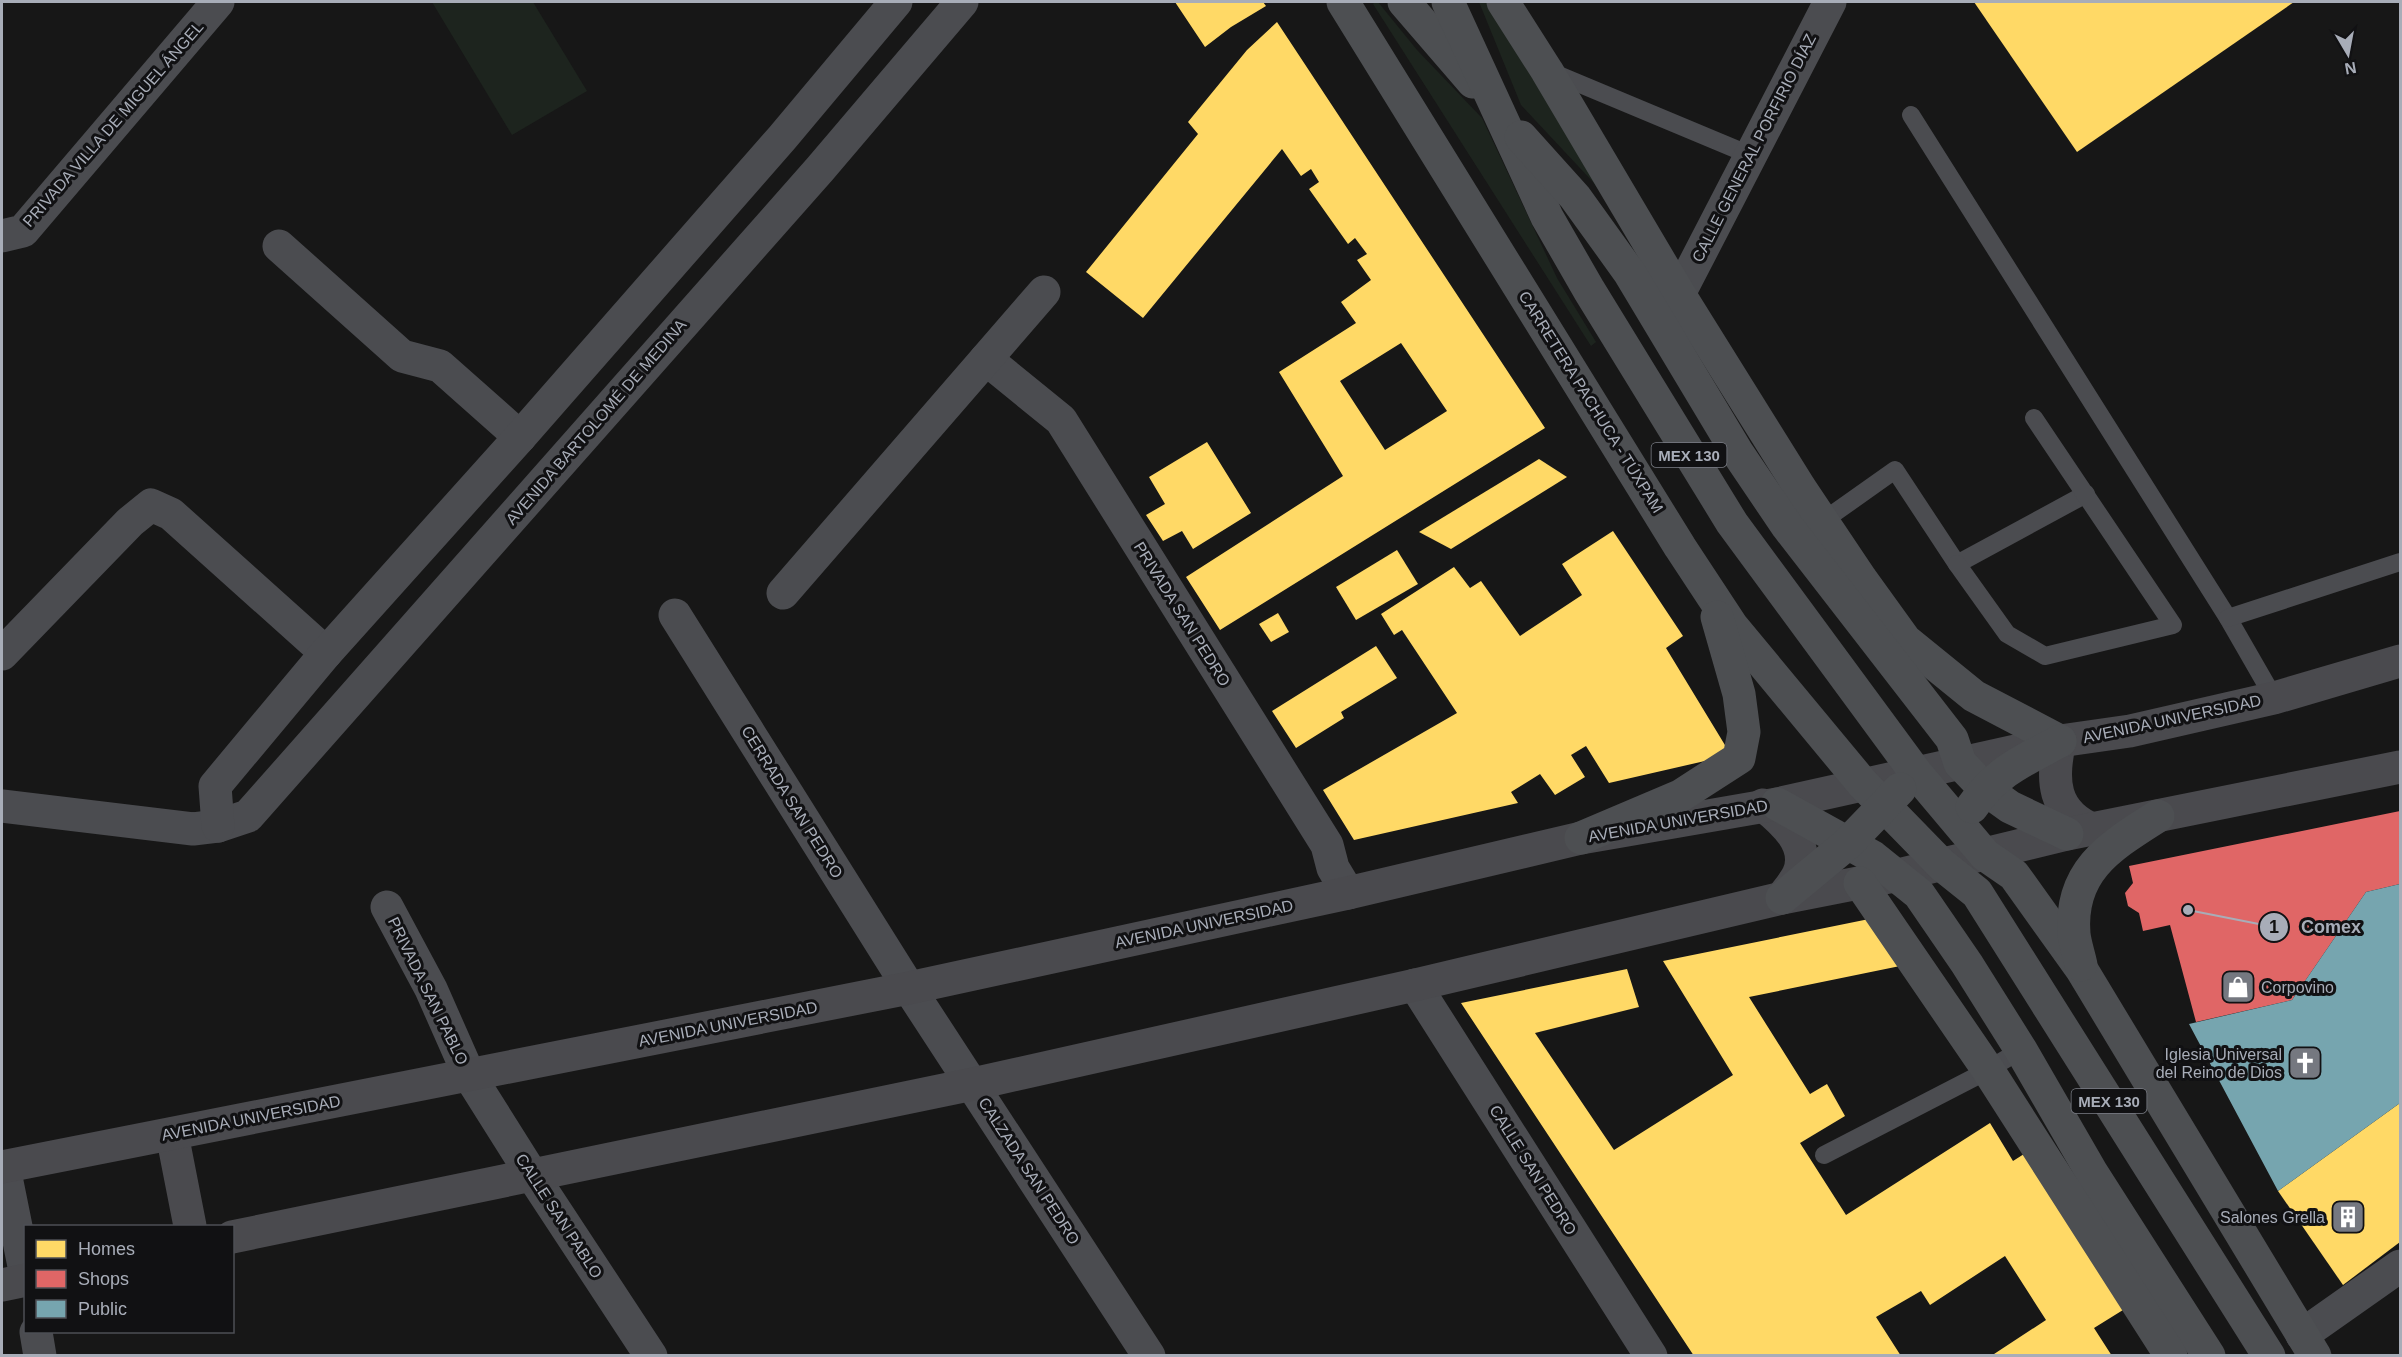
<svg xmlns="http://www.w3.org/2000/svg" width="2402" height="1357" font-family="Helvetica,sans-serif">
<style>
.green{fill:#1d241e}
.homes{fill:#ffd966;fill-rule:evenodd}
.shops{fill:#e06666}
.public{fill:#76a5af}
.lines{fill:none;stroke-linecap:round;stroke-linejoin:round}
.service{stroke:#4b4c50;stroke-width:18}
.minor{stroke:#4b4c50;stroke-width:33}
.secondary{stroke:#4a4a4e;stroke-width:33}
.primary{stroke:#4d4f52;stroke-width:33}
.labels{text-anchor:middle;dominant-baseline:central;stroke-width:6;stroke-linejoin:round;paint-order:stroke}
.shield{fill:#111113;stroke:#7b7e86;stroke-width:1.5}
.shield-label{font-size:15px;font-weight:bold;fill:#a8adb8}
.street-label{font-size:16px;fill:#a8adb8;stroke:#111113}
.poi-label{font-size:16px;fill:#a8adb8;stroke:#111113;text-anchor:end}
.leader{fill:none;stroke:#a8adb8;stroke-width:2}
.callout-dot{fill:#a8adb8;stroke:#111113;stroke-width:2}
.mark-label{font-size:18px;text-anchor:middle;font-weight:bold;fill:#111}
.callout-label{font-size:18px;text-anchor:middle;font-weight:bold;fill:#a8adb8;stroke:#111113;stroke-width:6;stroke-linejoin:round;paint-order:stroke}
</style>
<rect width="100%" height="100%" fill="#171717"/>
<!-- green -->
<g class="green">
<polygon points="432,2 533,2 587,91 512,135"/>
<polygon points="1375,2 1378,2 1417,50 1482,118 1557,278 1596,342 1591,346 1373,4"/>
<polygon points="1479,2 1490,2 1631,236 1593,182 1521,105"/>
</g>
<!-- homes -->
<g class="homes">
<polygon points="1175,2 1263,2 1266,6 1231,27 1205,47"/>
<polygon points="1974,2 2294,2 2077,152"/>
<path d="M1277,22L1545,428L1220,630L1186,577L1343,476L1279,372L1356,323L1341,302L1371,280L1357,260L1367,254L1355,238L1348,244L1309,189L1319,182L1311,169L1301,176L1282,149L1143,318L1086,272L1198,134L1188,122L1247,50ZM1401,343L1447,411L1385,450L1340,381Z"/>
<polygon points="1207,442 1251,513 1193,549 1182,531 1163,541 1146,515 1165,504 1149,477"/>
<polygon points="1539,459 1567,477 1451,549 1419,532"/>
<polygon points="1613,531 1683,636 1666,648 1731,755 1609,783 1586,746 1571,755 1585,777 1555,795 1540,774 1511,792 1518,803 1354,840 1323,790 1457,713 1402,630 1394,635 1381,614 1454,567 1470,588 1481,581 1520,636 1582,595 1562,564"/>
<polygon points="1397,550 1418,584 1356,620 1336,587"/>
<polygon points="1278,613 1289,632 1271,642 1259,624"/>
<polygon points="1376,646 1397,678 1341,712 1344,718 1296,748 1272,711"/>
<polygon points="1874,918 1905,965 1749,997 1810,1094 1827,1084 1845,1116 1800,1143 1846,1215 1990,1123 2013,1161 2024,1154 2123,1310 2094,1328 2112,1356 1991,1356 2046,1320 2005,1256 1930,1305 1921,1291 1876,1317 1901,1356 1694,1356 1461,1003 1627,969 1639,1007 1535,1033 1614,1150 1733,1075 1663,961"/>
<polygon points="2400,1103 2400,1242 2343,1285 2278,1191"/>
</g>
<!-- shops -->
<polygon class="shops" points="2400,811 2400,884 2366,892 2292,1000 2196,1022 2170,925 2143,931 2139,913 2128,906 2125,893 2133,883 2129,866"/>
<!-- public -->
<polygon class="public" points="2400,884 2400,1103 2278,1191 2189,1024 2292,1000 2366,892"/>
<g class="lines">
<!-- service -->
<g class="service">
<polyline points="1549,71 1750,155"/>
<polyline points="1911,115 2228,618 2274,698"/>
<polyline points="1823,521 1895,470 1957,564 2086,494"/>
<polyline points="1957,564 2007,634 2045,656 2173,625 2034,418"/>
<polyline points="2228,618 2400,562"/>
<polyline points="1824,1155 1979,1075 2021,1050"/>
</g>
<!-- minor -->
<g class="minor">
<polyline points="2,236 23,231 218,2"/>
<polyline points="279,246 402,356 440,366 520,437"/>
<polyline points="1679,294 1830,2"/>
<polyline points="986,359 1061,420 1327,845 1333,868 1348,893"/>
<polyline points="783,593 1044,292"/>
<polyline points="675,615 909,988 1149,1356"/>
<polyline points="2,654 130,522 151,505 171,514 326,653"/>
<polyline points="2,806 193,829 218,826 248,816 820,169 962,2"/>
<polyline points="218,826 215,786 326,653 520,437 782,138 896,2"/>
<polyline points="387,907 431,989 469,1075 532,1175 651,1356"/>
<polyline points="1415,985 1651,1356"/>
<polyline points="4,1167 26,1276"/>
<polyline points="36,1332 40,1356"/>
<polyline points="2302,1335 2400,1266"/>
</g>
<!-- secondary -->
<g class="secondary">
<path d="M2060,741C2051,779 2052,813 2094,830"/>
<path d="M1763,805C1783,821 1812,846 1798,875C1794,883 1787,891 1782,898"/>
<polyline points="172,1134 190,1226"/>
<polyline points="2,1167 909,988 1348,893 1581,838 1777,804 2060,741 2130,731 2274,698 2400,661"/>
<polyline points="232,1237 973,1084 1415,985 1782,898 1894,876 2067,834 2400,767"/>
<polyline points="2,1285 26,1280"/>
</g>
<!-- primary -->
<g class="primary">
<polyline points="1343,2 1680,547 1732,626 1863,784 1942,865 1977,893 2269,1356"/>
<polyline points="1404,2 1473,82"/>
<polyline points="1448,2 1547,217 1589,290 1732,523 1916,773 1985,855 2014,875 2082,970 2315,1356"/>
<polyline points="1503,2 1547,71 1679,294 1800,488 1861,579 1905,640 1974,696 2060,741"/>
<polyline points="1521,137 1575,197 1629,272 1737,452 1787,526 1952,739 1960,763 1985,789 2010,807 2067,834"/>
<polyline points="1777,804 1873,857 1919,894 1967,964 2021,1050 2092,1173 2209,1356"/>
<path d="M1972,807C1997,771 2023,761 2060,741"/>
<polyline points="1581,838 1680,796 1739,758 1744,732 1739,694 1717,617"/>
<polyline points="1860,883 1988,1070 2171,1356"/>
<polyline points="1782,898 1847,844 1900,789"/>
<path d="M2081,965C2079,955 2075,944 2074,934C2069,870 2111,846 2158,816"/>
</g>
</g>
<!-- icons -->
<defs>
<symbol id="shop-square" viewBox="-11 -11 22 22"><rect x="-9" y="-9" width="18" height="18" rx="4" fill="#757880" stroke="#111113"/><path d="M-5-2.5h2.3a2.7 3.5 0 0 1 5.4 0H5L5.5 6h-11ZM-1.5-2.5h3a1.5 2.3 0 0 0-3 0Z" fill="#fff"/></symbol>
<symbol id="church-square" viewBox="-11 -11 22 22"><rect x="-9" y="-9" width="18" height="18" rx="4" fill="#757880" stroke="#111113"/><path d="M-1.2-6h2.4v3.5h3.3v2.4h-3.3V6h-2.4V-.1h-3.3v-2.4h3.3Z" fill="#fff"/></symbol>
<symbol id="building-square" viewBox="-11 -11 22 22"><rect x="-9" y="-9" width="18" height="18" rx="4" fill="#757880" stroke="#111113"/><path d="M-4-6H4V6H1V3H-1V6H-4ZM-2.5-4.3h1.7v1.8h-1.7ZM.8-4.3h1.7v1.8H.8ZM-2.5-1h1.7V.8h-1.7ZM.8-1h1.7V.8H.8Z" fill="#fff"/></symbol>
</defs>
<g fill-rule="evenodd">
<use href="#shop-square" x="2219" y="968" width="38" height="38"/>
<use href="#church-square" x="2286" y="1044" width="38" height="38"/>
<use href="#building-square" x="2329" y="1198" width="38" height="38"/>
</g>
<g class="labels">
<!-- shield labels -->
<g class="shield">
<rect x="1651.5" y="443" width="75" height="24" rx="4.5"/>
<rect x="2071.5" y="1089" width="75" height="24" rx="4.5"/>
</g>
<g class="shield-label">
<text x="1689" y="455">MEX 130</text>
<text x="2109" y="1101">MEX 130</text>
</g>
<!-- street labels -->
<g class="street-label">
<text transform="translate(113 124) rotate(-49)">PRIVADA VILLA DE MIGUEL ÁNGEL</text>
<text transform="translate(1754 148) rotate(-63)">CALLE GENERAL PORFIRIO DÍAZ</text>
<text transform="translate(1591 402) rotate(58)">CARRETERA PACHUCA - TÚXPAM</text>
<text transform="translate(596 422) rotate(-49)">AVENIDA BARTOLOMÉ DE MEDINA</text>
<text transform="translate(1182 614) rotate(58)">PRIVADA SAN PEDRO</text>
<text transform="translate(2172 719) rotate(-12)">AVENIDA UNIVERSIDAD</text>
<text transform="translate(792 802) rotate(58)">CERRADA SAN PEDRO</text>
<text transform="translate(1678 821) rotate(-10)">AVENIDA UNIVERSIDAD</text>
<text transform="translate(1204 924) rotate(-12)">AVENIDA UNIVERSIDAD</text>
<text transform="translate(428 991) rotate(64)">PRIVADA SAN PABLO</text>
<text transform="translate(728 1024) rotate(-11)">AVENIDA UNIVERSIDAD</text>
<text transform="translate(251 1118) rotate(-11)">AVENIDA UNIVERSIDAD</text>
<text transform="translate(1533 1170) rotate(58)">CALLE SAN PEDRO</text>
<text transform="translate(1029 1171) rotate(57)">CALZADA SAN PEDRO</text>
<text transform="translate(559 1216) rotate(57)">CALLE SAN PABLO</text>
</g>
<!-- poi labels -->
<g class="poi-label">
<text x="2261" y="987" text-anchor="start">Corpovino</text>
<text x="2282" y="1054">Iglesia Universal<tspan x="2282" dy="18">del Reino de Dios</tspan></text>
<text x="2325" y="1217">Salones Grella</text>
</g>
</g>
<!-- callouts -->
<path class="leader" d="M2188 910L2274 927"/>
<g class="callout-dot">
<circle cx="2188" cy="910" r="6"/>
<circle cx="2274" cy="927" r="15"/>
</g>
<g class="mark-label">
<text x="2274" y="933">1</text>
</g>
<g class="callout-label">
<text x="2331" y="933">Comex</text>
</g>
<!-- border -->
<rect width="2402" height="1357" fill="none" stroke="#a8adb8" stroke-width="6"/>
<!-- legend -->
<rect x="24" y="1225" width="210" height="108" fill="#111113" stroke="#4d4f55" stroke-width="1.5"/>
<rect x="36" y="1240" width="30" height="18" fill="#ffd966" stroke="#4d4f55" stroke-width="1.5"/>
<text x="78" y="1255" font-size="18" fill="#a8adb8">Homes</text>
<rect x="36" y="1270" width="30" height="18" fill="#e06666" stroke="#4d4f55" stroke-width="1.5"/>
<text x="78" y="1285" font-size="18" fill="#a8adb8">Shops</text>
<rect x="36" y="1300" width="30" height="18" fill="#76a5af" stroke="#4d4f55" stroke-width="1.5"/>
<text x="78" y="1315" font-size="18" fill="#a8adb8">Public</text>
<!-- north arrow -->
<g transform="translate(2348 54) rotate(170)" stroke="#111113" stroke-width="4.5" paint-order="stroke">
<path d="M0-4.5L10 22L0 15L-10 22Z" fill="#a8adb8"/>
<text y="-9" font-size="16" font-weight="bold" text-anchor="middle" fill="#a8adb8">N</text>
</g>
</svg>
